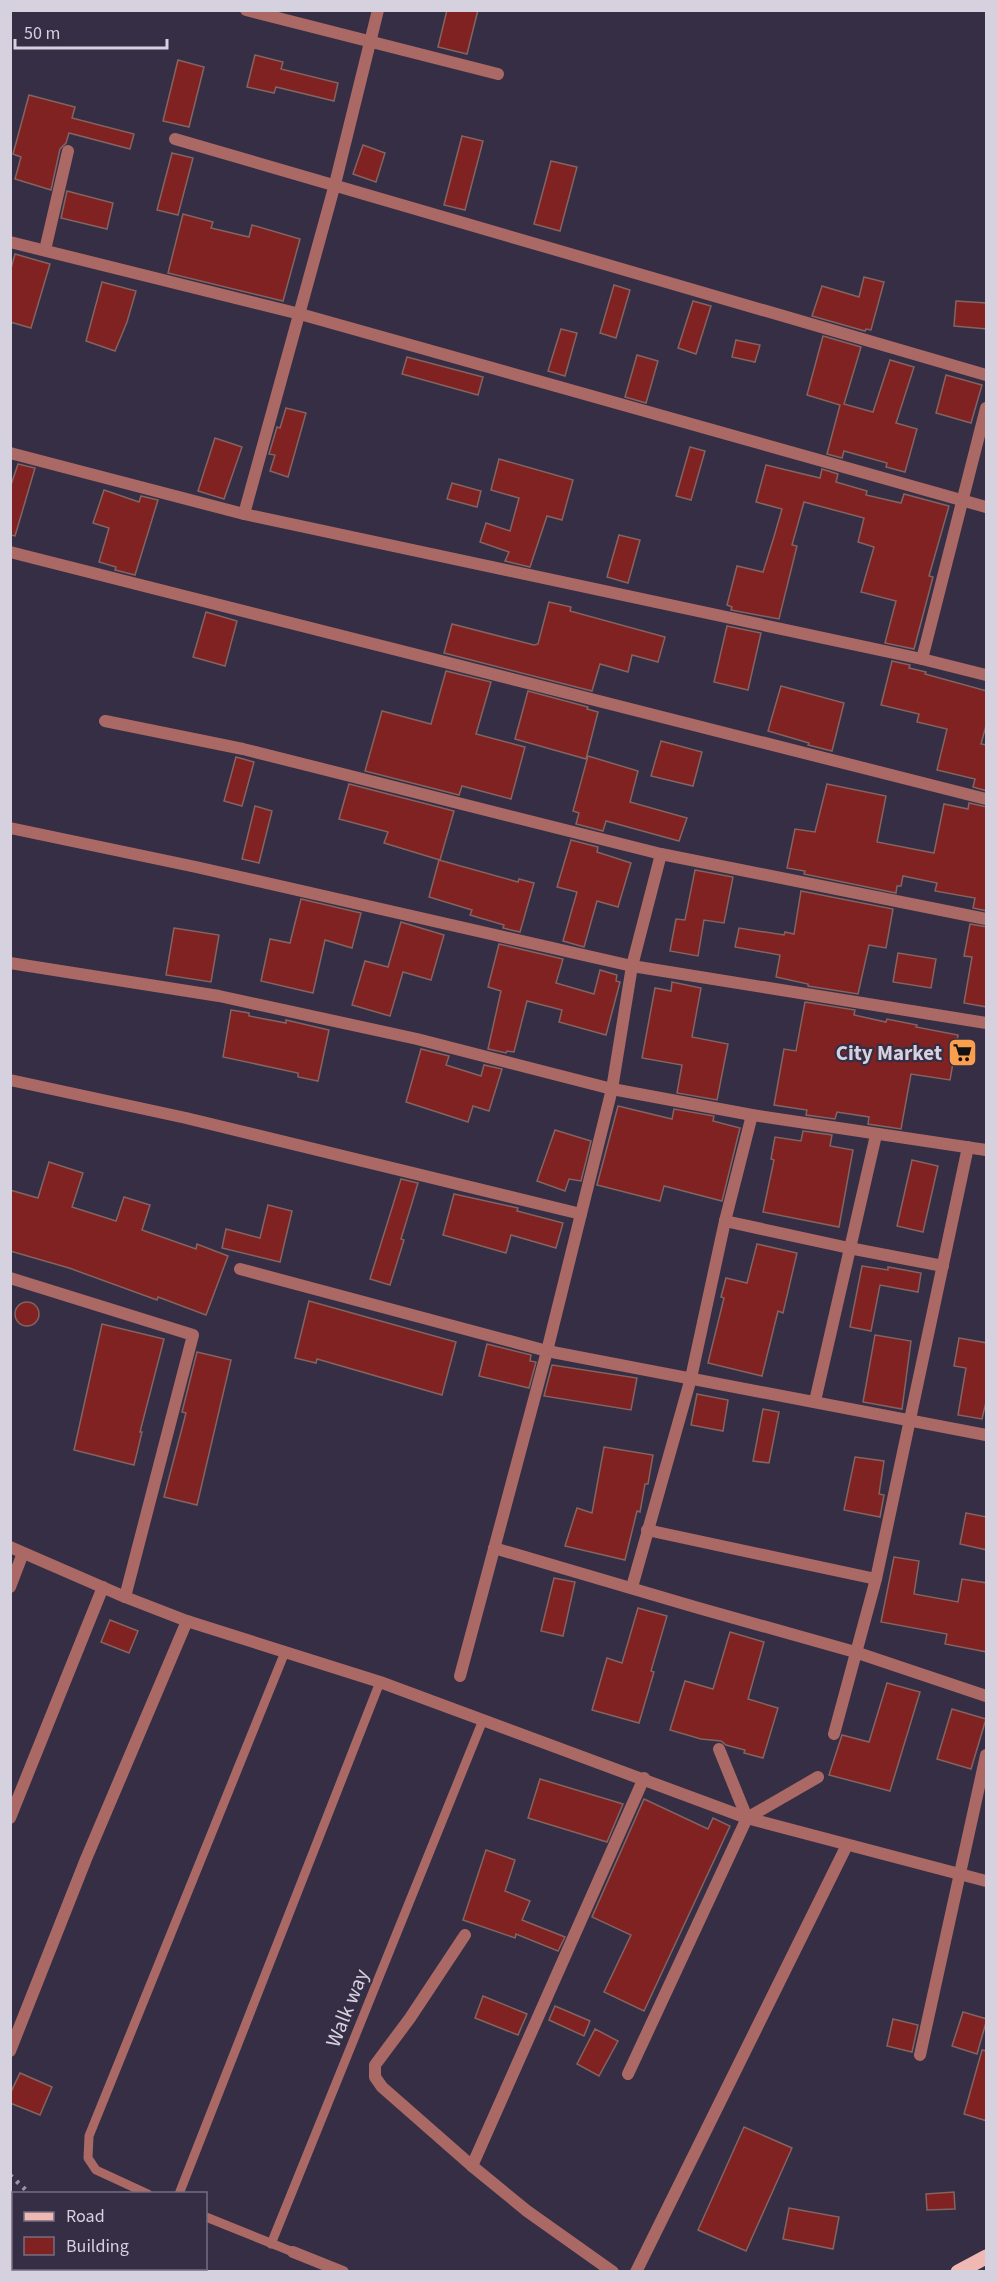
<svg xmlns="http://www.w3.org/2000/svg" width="997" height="2282" font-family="'Source Sans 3',sans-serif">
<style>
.building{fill:#802222;stroke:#836461;stroke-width:1.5}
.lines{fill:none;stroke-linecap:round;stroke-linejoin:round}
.service{stroke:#aa6965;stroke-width:9}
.minor{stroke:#aa6965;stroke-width:12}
.primary{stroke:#efb8b3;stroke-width:15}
.rail{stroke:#9a95a6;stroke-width:4.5;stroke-dasharray:3 6;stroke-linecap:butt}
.labels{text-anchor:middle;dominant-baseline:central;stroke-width:4.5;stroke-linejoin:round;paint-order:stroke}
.poi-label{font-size:21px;font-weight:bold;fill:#d5d1df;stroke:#352e45;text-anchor:end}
.street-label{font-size:21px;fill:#d5d1df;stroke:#352e45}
</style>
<rect width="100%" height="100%" fill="#352e45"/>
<!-- building -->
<g class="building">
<polygon points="447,10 478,10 467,54 438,47"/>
<polygon points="255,55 283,62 281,69 338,83 334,101 276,87 274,93 247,87"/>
<polygon points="178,60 204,67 189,127 163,121"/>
<polygon points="29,95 75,107 72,118 134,134 130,149 69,133 66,143 60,149 51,190 15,179 21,157 13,154"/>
<polygon points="462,136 483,141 465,210 444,205"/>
<polygon points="363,145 385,153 376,182 353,174"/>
<polygon points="172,153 193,158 178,215 157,210"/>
<polygon points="551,161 577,167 560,231 534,224"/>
<polygon points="67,191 113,203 107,229 61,218"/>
<polygon points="183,214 213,222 211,228 249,237 252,225 300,239 283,301 168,273"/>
<polygon points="15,254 50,264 31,328 10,322 10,272"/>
<polygon points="864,277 884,282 871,330 866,329 865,331 812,316 822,286 859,297"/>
<polygon points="102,282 136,291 127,322 115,351 86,341"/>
<polygon points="614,285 630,290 616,338 600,333"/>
<polygon points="693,301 711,306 696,354 678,348"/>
<polygon points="956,301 987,303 987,329 954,326"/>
<polygon points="561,329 577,333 565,376 548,371"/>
<polygon points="823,336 861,347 844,404 873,412 890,360 914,367 896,423 917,429 905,472 886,467 887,463 844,451 842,458 827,454 840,405 807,395"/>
<polygon points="736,340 760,345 755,362 732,357"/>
<polygon points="637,355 658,361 646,403 625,397"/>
<polygon points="407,357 483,377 478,395 402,374"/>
<polygon points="946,375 982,385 971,423 936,413"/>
<polygon points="286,408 306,413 288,477 270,471 275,455 269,454 277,427 280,428"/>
<polygon points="215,438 242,447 224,499 198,491"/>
<polygon points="690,447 705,451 691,500 676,496"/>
<polygon points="499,459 573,480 562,520 547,516 530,567 505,561 509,552 480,542 486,523 510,531 519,498 491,490"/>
<polygon points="18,464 35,468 15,536 10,535 10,488"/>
<polygon points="766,465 820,478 822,469 838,474 836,482 867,491 866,495 901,503 904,494 949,506 929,576 933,577 914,649 885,643 896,601 861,592 874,547 858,542 864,518 804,502 792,545 797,546 779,619 731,610 732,607 727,605 737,566 763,572 773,540 782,509 756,502"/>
<polygon points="452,483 481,491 477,507 447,499"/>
<polygon points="104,490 139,502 141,496 158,500 135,575 115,570 116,567 99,562 109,528 93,523"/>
<polygon points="619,535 640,540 628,583 607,577"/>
<polygon points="549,602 571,607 570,611 665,637 658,662 632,655 628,672 600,664 592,691 444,653 452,624 534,645 538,644"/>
<polygon points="206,612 237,621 225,666 193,657"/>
<polygon points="727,626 761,633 748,690 714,682"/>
<polygon points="892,661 910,665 909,668 926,672 925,674 987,691 987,722 981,744 987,745 987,791 973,787 975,779 937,770 947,729 917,722 919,714 881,705"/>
<polygon points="446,671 491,682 476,734 525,747 511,799 462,786 459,795 365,771 382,711 431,724"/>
<polygon points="781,686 844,703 832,751 808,745 809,743 768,731"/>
<polygon points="528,691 588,707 587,709 598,712 586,759 515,739"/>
<polygon points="661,741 702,752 693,786 651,776"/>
<polygon points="588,756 638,771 630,802 687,818 679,841 606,821 603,831 576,824 579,813 573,811"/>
<polygon points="236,757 254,762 242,806 224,801"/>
<polygon points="349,784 454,811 440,860 384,843 388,832 339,819"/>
<polygon points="827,784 886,796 877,842 934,853 944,804 968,809 969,803 987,807 987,911 973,908 975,898 935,891 937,883 903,876 901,886 897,886 896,893 804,874 805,871 787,868 795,829 815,832"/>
<polygon points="255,806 272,811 259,863 242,859"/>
<polygon points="571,840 598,847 597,852 631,863 618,907 597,901 584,947 563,941 577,892 557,887"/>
<polygon points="439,860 518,882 519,879 534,883 520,932 503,928 504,925 470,915 472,910 429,897"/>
<polygon points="695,870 733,877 724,923 704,920 698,956 670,951 676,919 685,920"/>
<polygon points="801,891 893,909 886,948 869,945 858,994 808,986 808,984 776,977 780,955 735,947 739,928 784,935 785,932 794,934"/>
<polygon points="301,899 361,913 352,948 325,940 313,993 261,981 270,939 290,943"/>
<polygon points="401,922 444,935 431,980 403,972 390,1016 352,1005 365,961 388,967"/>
<polygon points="970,924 987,927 987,1007 964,1003 972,957 964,956"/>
<polygon points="174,928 219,935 211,982 166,975"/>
<polygon points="499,944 563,959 556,983 594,994 600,970 617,975 616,981 620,982 606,1035 559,1022 562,1010 527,1001 514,1052 507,1051 506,1053 488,1049 501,991 488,987"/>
<polygon points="898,953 936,959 931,988 893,982"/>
<polygon points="672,982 701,988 692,1037 728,1044 717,1100 677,1093 682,1065 642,1058 655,988 671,991"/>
<polygon points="805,1002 855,1010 854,1015 886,1022 887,1019 917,1025 916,1027 958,1035 950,1080 911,1074 901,1129 868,1124 869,1117 837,1112 835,1119 806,1115 807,1110 774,1105 784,1049 796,1051"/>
<polygon points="231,1010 249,1013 249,1016 286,1023 286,1020 329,1030 318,1081 298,1077 298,1073 223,1057"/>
<polygon points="421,1049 449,1056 446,1065 481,1076 484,1065 502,1069 489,1111 473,1106 468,1122 406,1102"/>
<polygon points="618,1106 672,1119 674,1109 714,1116 713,1121 740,1128 722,1201 664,1186 660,1201 597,1185"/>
<polygon points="555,1130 591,1141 581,1181 569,1179 565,1191 537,1181"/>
<polygon points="803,1131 832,1135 830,1146 853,1150 839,1227 763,1212 774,1160 771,1159 775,1137 801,1141"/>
<polygon points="912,1160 938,1166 923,1232 897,1226"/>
<polygon points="49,1162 83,1173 72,1207 116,1221 124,1197 150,1205 142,1230 196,1249 197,1244 228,1256 206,1315 158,1297 157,1300 69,1268 10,1251 10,1190 38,1198"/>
<polygon points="401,1179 418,1183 401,1239 404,1240 390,1285 370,1279"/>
<polygon points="454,1194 518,1208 517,1211 563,1223 556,1248 511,1235 506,1253 443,1235"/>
<polygon points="268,1205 292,1211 280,1262 222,1248 226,1229 260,1238"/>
<polygon points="757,1244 797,1253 783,1313 778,1311 762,1376 708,1363 724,1298 721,1297 726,1278 747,1283"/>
<polygon points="862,1266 888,1270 888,1267 921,1273 918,1292 880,1285 871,1331 850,1327"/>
<polygon points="309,1301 456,1342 442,1395 317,1359 316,1363 295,1358"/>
<circle cx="27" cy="1314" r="12"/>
<polygon points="102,1324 164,1339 140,1432 142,1432 134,1465 74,1450"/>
<polygon points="875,1335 911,1341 902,1409 863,1402"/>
<polygon points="959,1338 987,1343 987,1398 982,1419 958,1415 966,1368 954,1366"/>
<polygon points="487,1344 531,1355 530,1361 536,1362 529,1388 479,1376"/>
<polygon points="197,1352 231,1360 197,1505 164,1497 186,1413 182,1412"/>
<polygon points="552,1365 637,1378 631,1410 544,1396"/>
<polygon points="697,1394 728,1400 723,1431 691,1425"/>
<polygon points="763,1409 779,1412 769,1463 753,1461"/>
<polygon points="604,1447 653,1455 648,1484 645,1484 640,1512 637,1511 625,1560 565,1546 577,1508 592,1513"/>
<polygon points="855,1457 884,1461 879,1494 884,1495 880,1517 844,1510"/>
<polygon points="966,1513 987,1517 987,1550 960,1544"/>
<polygon points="894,1557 919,1561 914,1594 958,1602 962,1579 987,1583 987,1652 945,1644 947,1634 881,1622"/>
<polygon points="554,1578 575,1582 563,1636 541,1631"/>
<polygon points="638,1608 667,1616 651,1671 654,1672 639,1723 592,1710 607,1658 622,1663"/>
<polygon points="110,1620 138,1631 129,1653 101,1642"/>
<polygon points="730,1632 764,1642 748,1699 778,1708 763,1758 744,1753 745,1750 726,1745 721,1741 701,1739 670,1730 685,1681 713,1689"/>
<polygon points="887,1683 920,1692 890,1791 829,1775 842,1735 869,1742"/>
<polygon points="952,1709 986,1719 971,1769 937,1759"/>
<polygon points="540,1779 623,1804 607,1842 528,1818"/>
<polygon points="644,1799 708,1829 713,1818 730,1826 644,2011 604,1992 631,1935 592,1917"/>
<polygon points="486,1850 515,1860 505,1891 530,1901 522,1920 565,1937 558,1951 516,1934 515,1938 463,1920"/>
<polygon points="483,1996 527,2014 518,2035 475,2018"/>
<polygon points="555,2006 590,2021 584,2036 549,2020"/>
<polygon points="963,2012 987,2019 977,2054 952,2046"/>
<polygon points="893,2019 918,2025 912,2052 887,2046"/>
<polygon points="595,2029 618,2041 599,2076 577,2064"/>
<polygon points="982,2050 987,2051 987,2121 964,2114"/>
<polygon points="20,2073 52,2087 40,2115 10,2103 10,2094"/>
<polygon points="744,2127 792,2148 746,2251 698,2230"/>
<polygon points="954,2192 955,2209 927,2210 926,2194"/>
<polygon points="789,2208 839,2217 833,2249 783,2239"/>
</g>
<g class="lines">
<!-- service -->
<g class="service">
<polyline points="148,2194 96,2170 88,2158 89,2136 285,1652"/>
<polyline points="179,2194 380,1682"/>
<polyline points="206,2217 293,2252"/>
<polyline points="271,2244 483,1720"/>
</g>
<!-- minor -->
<g class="minor">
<polyline points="246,10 498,74"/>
<polyline points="175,139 986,375"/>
<polyline points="10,242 300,314 986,507"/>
<polyline points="45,250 68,151"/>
<polyline points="10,453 244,514 922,659 986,675"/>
<polyline points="244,514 335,184 378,10"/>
<polyline points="10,552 986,799"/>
<polyline points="922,659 986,408"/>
<polyline points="105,721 243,749 661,854 986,919"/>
<polyline points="10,828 196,867 632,966 986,1023"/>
<polyline points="10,963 219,996 417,1039 612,1089 752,1115 986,1150"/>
<polyline points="10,1080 186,1118 581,1214"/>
<polyline points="725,1221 849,1248 943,1266"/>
<polyline points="240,1269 547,1351 986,1435"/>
<polyline points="10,1278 193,1335 125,1597 187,1621 380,1682 747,1818 986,1881"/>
<polyline points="815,1401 876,1135"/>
<polyline points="647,1530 876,1579"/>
<polyline points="10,1547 125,1597"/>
<polyline points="494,1548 695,1607 855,1652 986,1696"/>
<polyline points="10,1587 23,1553"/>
<polyline points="632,1587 691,1378 725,1221 752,1115"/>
<polyline points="460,1676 547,1351 612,1089 632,966 661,854"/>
<polyline points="834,1734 876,1579 968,1147"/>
<polyline points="719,1749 747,1818 818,1777"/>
<polyline points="10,1818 103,1587"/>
<polyline points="465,1935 410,2018 375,2065 375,2077 382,2087 472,2166 527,2211 613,2272"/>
<polyline points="10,2051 86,1859 187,1621"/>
<polyline points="920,2055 986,1755"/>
<polyline points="628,2074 747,1818"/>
<polyline points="472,2166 644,1778"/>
<polyline points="293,2252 343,2272"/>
<polyline points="636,2272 847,1845"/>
</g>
<!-- primary -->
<polyline class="primary" points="958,2272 986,2257"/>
<!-- rail -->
<g class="rail">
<polyline points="10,2175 30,2194"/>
<polyline points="10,2205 14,2208"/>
<polyline points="78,2268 82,2272"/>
<polyline points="109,2268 112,2272"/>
</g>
</g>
<!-- icons -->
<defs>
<symbol id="supermarket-square" viewBox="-11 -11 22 22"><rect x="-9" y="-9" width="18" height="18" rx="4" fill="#fa9f4e" stroke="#352e45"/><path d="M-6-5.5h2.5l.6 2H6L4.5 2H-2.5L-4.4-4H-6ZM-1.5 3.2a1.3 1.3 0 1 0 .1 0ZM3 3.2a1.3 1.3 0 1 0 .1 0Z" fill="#111"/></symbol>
</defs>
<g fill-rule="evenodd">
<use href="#supermarket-square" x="946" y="1036" width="33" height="33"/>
</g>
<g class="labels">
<!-- poi labels -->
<g class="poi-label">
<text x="942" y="1053">City Market</text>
</g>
<!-- street labels -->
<g class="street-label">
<text transform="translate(347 2008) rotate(-68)">Walk way</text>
</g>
</g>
<!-- border -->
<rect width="997" height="2282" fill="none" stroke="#d5d1df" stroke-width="24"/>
<!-- legend -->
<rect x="12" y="2192" width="195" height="78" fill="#352e45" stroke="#756f83" stroke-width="1.5"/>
<rect x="24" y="2212" width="30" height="9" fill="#efb8b3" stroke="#756f83" stroke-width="1.5"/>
<text x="66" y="2222" font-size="18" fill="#d5d1df">Road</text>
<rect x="24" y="2237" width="30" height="18" fill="#802222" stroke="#756f83" stroke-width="1.5"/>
<text x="66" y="2252" font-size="18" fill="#d5d1df">Building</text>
<!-- scale -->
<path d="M15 39v9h152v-9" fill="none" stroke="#d5d1df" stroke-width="3"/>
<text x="24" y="39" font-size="18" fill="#d5d1df" stroke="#352e45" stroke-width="4.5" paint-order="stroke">50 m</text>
</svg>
